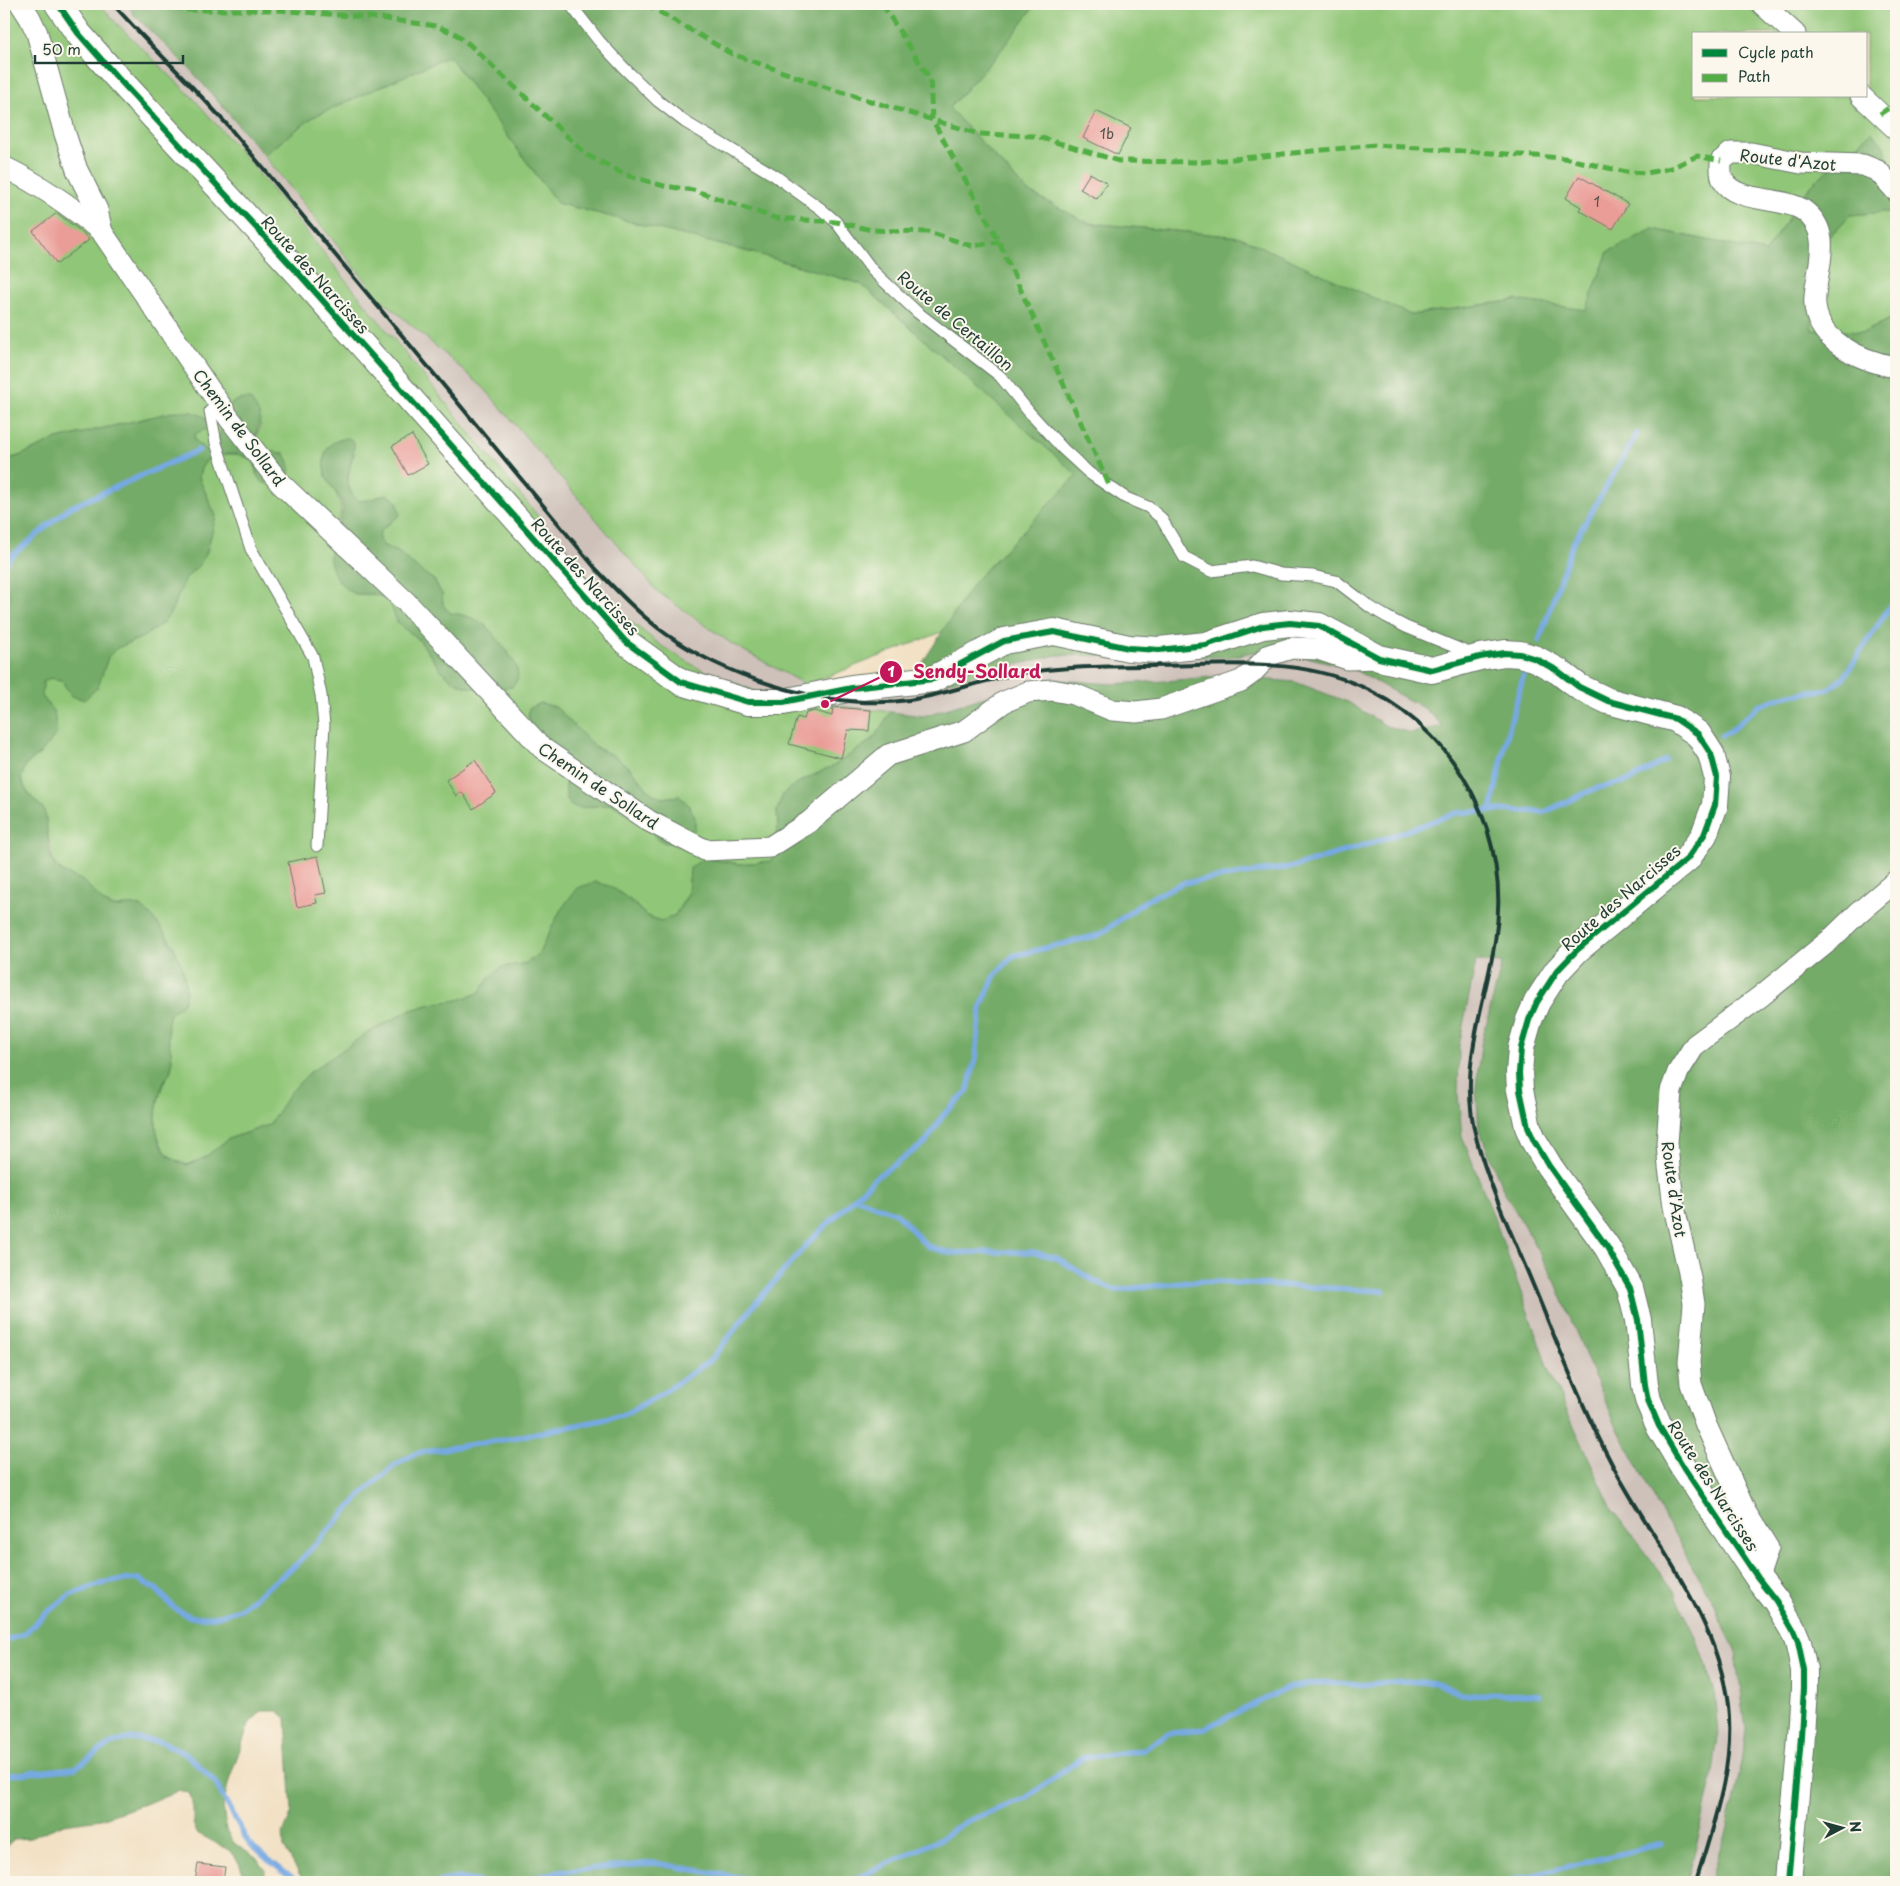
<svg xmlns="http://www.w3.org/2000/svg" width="1900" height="1886" font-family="'Playpen Sans',sans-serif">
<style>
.industrial{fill:#cec1ba}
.green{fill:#90c677;stroke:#588256;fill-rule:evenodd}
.forest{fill:#74ab68;stroke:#4a744e}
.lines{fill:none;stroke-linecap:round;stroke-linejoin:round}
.stream{stroke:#76a9e2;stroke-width:5.5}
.building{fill:#ea9c97}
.service-casing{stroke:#697667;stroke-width:13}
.minor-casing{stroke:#697667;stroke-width:23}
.tertiary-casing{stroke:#697667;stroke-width:28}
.service{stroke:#fff;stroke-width:11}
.minor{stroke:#fff;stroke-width:21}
.tertiary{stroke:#fff;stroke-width:26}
.rail{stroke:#1f3d34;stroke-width:4}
.quiet{stroke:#52ad45;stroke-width:5;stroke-dasharray:10 5;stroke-linecap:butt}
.cycleway-casing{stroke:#fbf7ec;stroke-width:9}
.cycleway{stroke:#00873e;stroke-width:6}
.labels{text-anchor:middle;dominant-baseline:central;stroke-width:4;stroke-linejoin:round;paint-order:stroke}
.number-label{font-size:14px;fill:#52554d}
.street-label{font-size:16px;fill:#1f3d34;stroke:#fbf7ec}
.leader{fill:none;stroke:#c2185b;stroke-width:2}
.callout-dot{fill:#c2185b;stroke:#fbf7ec;stroke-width:2}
.mark-label{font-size:15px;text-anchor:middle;font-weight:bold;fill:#fff}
.callout-label{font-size:18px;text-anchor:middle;font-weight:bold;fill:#c2185b;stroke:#fbf7ec;stroke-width:4;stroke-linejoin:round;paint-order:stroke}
</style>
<rect width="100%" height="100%" fill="#fbf7ec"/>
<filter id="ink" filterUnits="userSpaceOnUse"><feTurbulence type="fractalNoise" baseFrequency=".02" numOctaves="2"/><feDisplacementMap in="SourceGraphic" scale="10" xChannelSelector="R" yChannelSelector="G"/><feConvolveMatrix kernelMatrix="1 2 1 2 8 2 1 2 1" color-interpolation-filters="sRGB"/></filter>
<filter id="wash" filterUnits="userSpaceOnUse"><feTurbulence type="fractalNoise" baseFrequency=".0096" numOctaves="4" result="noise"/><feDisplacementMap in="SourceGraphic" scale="20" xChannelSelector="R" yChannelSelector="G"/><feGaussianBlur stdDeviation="1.12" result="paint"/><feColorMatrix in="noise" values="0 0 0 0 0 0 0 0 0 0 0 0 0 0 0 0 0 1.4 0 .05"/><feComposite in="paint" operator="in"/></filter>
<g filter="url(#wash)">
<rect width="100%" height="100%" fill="#f2e1c5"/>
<!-- industrial -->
<g class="industrial">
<polygon points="100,4 128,4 134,15 190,69 264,155 379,297 485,389 658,592 806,685 953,682 1001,668 1056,655 1229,657 1258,651 1303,656 1351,668 1425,709 1443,726 1411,733 1386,726 1348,702 1166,681 1113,684 1057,680 1018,687 923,716 816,703 757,692 698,668 663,647 625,617 590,580 252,165 194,99 115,22"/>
<polygon points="1476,961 1502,963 1481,1045 1476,1088 1479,1129 1502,1187 1555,1281 1599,1388 1618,1429 1668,1524 1715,1606 1736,1652 1746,1730 1742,1762 1728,1824 1710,1882 1687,1882 1712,1782 1673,1589 1613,1511 1551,1376 1492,1212 1462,1136 1458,1095 1459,1046"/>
</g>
<!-- green -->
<g class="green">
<path d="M4,4H100L115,22L194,99L252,165L590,580L625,617L663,647L698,668L757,692L816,703L891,712L873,739L835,765L797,783L777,810C778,827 779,845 771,861L740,864L704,858L689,879L688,894L675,915L661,921L647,916L630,900L560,911L539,953L527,963L502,968L490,977L479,993L458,1000L431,1004L408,1011L364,1035L290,1094L269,1125L228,1139L204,1158L187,1165C182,1163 174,1161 170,1156C150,1138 155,1107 163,1084C165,1079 169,1075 171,1070C176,1052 159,1029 171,1013C174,1009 179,1006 183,1003L184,972L173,945L159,925L145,910L135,905L114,907L103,902L82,881L64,873L53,862L43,808C32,799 25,791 21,778L26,765L43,751L54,712L42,696L43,682L50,678L61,680L72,696L98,687L108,657L117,648L143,637L181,588L186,578L200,564L207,551L216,516L199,478L201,468L207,460L227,454H237L249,458L255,463L256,474L262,481L284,453L263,451L254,442L261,424L222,422L220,435L211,448L205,449L196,442L194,437L196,433L177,411L57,439L19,456L4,460ZM355,453C350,463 345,481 351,492C352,496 357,499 359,501L369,500L387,494L390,523L380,531L379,540L384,546L398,552L419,570L434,580L442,594L443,605L450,613C497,618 499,649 512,687C488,690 462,692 444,673C434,663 427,650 418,639C413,633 405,631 400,625C396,620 395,613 392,608C384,593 370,594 355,594L338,522C346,503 334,490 324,474ZM584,737L595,747L614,756L629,767L651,793L663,798L679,796C689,805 694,814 695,828L612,804L566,800V780L563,770Z"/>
<path d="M1036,4H1896V182L1883,145L1872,132L1811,185L1765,252L1653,229L1608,252L1586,310L1516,300L1410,315L1240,237L1088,223L1027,191L949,108L998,54ZM1694,34H1866V96H1694Z"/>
<polygon points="449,56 557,203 761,255 861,284 1078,475 975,581 942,632 806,685 732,644 658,592 485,389 379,297 264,155 313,117"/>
<polygon points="1896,211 1896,316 1865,332 1811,330 1810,257 1850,215"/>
</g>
<!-- forest -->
<g class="forest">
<path d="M128,4H1036L998,54L949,108L1027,191L1088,223L1240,237L1411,315L1516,300L1586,310L1608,252L1653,229L1765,252L1811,185L1872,132L1883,145L1896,182V211L1850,215L1810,257L1812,330L1865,332L1896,316V1882H1710L1728,1824L1742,1762L1746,1730L1736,1652L1715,1606L1668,1524L1618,1429L1599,1388L1555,1281L1502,1187L1479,1129L1476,1088L1481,1045L1502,963L1476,961L1459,1046L1458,1095L1462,1136L1492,1212L1551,1376L1613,1511L1673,1589L1696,1638L1714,1689L1718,1736L1712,1782L1687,1882H304L284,1847L283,1834L292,1812L286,1718L278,1711H262L249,1724L230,1777L223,1805L226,1830L234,1843L256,1858L265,1869V1882H242L243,1874L239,1863L229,1850L197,1833L193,1823V1808L190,1794L179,1790L167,1796L101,1819L64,1824L30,1838L14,1839L4,1849V460L19,456L57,439L177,411L193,412L205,417L208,424L207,429L196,433L194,437L196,442L205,449L211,448C214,444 218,439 220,435C228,416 222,398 250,399C266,421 259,419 254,442L263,451L284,453C291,463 292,470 286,481C267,486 257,487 255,463L249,458L237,454H227L207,460L201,468L199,478L216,516L207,551L200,564L186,578L171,612L162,624L143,637L117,648L108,657L98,687L84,700L72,696L61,680L50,678L43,682L42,696L54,712L57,733L43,751L26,765L21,778C23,786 27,793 34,800C37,804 42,805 44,810C49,825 46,851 53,862C59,874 72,875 81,880C93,887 99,903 113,907C120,909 128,904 135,905C154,909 181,956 184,974C186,983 188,996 182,1004C178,1009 171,1010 169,1017C164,1036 175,1052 171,1069C170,1074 166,1078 164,1082C154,1105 150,1139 170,1157C174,1161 182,1163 187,1165L204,1158L228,1139L269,1125L290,1093L309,1073L364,1035L408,1011L431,1004L458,1000L479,993L490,977L502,967L527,963L539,953L560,911L577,888L596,882L612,887L630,900L647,916L661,921L675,915L688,894L690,868L704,858L740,864L771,861L776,851L778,824L777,810L783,794L797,783L835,765L873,739L891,712L923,716L1018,687L1057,680L1113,684L1166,681L1222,676L1295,682L1348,702L1386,726L1411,733L1443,726L1425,709L1351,668L1303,656L1258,651L1229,657L1056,655L903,693L975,581L1077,475L861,284L761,255L557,203L449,56L313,117L264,155L190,69L134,15Z"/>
<path d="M348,438L354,442C355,458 343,476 350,492C352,495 357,499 359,501L369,500L387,494L397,501L400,515L380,531L379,540L384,546L398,552L419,570L434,580L442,594L443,605L450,613C461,614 475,618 484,624C492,631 515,659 517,669C519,676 517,682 512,687C488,690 463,692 444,673C433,663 428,647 416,637C411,632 403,630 398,623C393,615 393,604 383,597C376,592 366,595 357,594C347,593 335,578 332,568C324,545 339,532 342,513C346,492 317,484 325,454C328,443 338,439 348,438Z"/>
<path d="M541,703L556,707L595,747L614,756L629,767L651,793L663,798L679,796L688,804L695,817V828L693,832L679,842L665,843L656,838L651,831L612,804L581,808L571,806C562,794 570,782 562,769C551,751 523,730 529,708Z"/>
</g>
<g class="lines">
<!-- stream -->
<g class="stream">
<polyline points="4,566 8,559 69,508 199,450"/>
<polyline points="1539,641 1572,545 1637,434"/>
<polyline points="1721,735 1729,732 1758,706 1785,696 1829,689 1844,677 1896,597"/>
<polyline points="1491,811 1507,735 1524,674"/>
<polyline points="855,1198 896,1213 927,1246 950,1253 987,1252 1033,1252 1057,1258 1094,1281 1116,1290 1200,1281 1383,1291"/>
<polyline points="4,1641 24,1634 46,1613 70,1595 110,1581 138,1579 156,1589 174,1608 191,1617 214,1617 240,1609 297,1564 363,1493 395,1465 417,1453 508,1439 622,1416 661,1394 711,1360 753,1306 809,1242 876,1177 925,1143 944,1114 967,1092 976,1058 981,1007 995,975 1013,956 1099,935 1148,899 1183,883 1297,866 1375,842 1456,813 1498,810 1545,812 1594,789 1631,780 1666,760"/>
<polyline points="4,1774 10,1775 75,1768 108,1745 130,1738 163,1742 189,1756 215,1782 249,1844 284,1872 300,1882"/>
<polyline points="439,1882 456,1878 480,1882"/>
<polyline points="516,1882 557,1872 655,1863 766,1882"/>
<polyline points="848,1882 939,1840 965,1822 1026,1798 1082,1758 1143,1750 1167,1734 1203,1729 1288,1688 1325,1682 1358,1685 1402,1681 1437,1683 1461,1694 1540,1695"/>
<polyline points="1505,1882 1661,1844"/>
</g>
</g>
<g id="blocks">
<!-- building -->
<g class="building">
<polygon points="1096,111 1131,128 1118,155 1083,138"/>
<polygon points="1090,173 1107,183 1097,199 1080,189"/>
<polygon points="1579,176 1628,204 1613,229 1579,210 1581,207 1566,198"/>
<polygon points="57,213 83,233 89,240 57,264 33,231"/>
<polygon points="412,435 428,464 408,475 392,446"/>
<polygon points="833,707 871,710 869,731 848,730 841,758 789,744 797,717 804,719 806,713 815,711 832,716"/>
<polygon points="475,760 496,793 473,809 462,792 456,796 446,780"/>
<polygon points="318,856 326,893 315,895 317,903 297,907 288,862"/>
<polygon points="198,1864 225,1867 223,1882 195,1882"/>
</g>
</g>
</g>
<g filter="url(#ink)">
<use href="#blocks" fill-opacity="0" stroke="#697667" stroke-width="1"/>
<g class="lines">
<defs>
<g id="service">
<polyline points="570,4 599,41 624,68 658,101 685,122 774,175 821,209 836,222 873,271 917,312 1000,376 1029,412 1063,449 1089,473 1126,498 1148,507 1161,518 1184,557 1211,571 1252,566 1281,574 1313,576 1336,581 1370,607 1387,617 1406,627 1474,655"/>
<polyline points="219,404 210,411 216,443 251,549 313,657 321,695 324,725 317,846"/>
</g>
<g id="minor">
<polyline points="21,4 30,18 37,33 65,134 77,170 97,210 102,232"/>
<polyline points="1762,4 1795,34"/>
<polyline points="1861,96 1896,129"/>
<path d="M4,167C39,184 72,207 102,232L229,418L280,483L406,602L542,748L649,821L705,850L770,847L809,822L888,755L964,731L1004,702L1028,692L1052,690L1074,694L1112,710L1136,712L1161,709L1241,681L1252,673L1269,655L1292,648L1318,649L1348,659L1379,658"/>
<path d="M1896,191L1878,171L1863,165L1801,163L1751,153H1731L1721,161C1721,167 1720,175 1723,180C1734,203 1782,196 1803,210C1834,232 1817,267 1815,296C1811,340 1861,361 1896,367"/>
<polyline points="1758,1578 1768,1548 1746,1513 1706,1425 1691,1384 1689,1362 1694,1304 1690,1277 1674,1207 1669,1167 1667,1143 1671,1091 1678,1072 1695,1045 1761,996 1830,940 1858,913 1896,881"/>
</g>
<polyline id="tertiary" points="58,4 78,33 115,75 300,275 626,642 681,682 748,702 783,702 852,688 933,679 1004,641 1054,632 1129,648 1159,650 1206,645 1263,626 1290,623 1319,626 1379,658 1432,670 1480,657 1505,653 1520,654 1536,659 1558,671 1579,687 1608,701 1676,719 1698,734 1711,754 1717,777 1715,805 1704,835 1687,859 1577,950 1557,971 1537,1002 1529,1020 1521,1048 1519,1073 1520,1090 1528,1127 1534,1141 1549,1166 1607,1247 1630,1288 1638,1320 1645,1385 1648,1400 1659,1426 1684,1468 1758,1578 1776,1601 1793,1630 1798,1642 1804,1670 1804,1689 1800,1750 1788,1882"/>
</defs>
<!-- service casing -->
<use href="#service" class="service-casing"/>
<!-- minor casing -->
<use href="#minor" class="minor-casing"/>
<!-- tertiary casing -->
<use href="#tertiary" class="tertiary-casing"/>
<!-- service -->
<use href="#service" class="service"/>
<!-- minor -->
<use href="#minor" class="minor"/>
<!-- tertiary -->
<use href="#tertiary" class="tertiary"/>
<!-- rail -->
<path class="rail" d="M113,4C150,46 192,84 229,127L596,569C618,592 640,615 666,634C729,679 832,711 909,700C948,694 984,679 1023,673C1079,664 1137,667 1194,665C1255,663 1315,662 1371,691C1462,738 1512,840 1495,941C1484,1010 1457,1070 1477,1141C1490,1189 1512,1234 1531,1280C1557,1342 1581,1406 1613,1466C1654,1543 1717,1615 1728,1705C1735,1766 1713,1825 1696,1882"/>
<!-- quiet -->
<g class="quiet">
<polyline points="157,4 187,10 277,10 379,18 436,26 456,34 470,45 587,155 626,175 664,186 693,190 775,218 836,222 872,230 929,232 972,246 999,242"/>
<polyline points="646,4 732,54 831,89 979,134 1035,136 1119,161 1202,162 1375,145 1564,158 1626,172 1647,173 1671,168 1697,156 1721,161"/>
<polyline points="882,4 930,79 932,119 999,242 1110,487"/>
<polyline points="1880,114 1896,103"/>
</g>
<defs>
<polyline id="cycleway" points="58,4 78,33 115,75 300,275 626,642 681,682 748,702 783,702 852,688 933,679 1004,641 1054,632 1129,648 1159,650 1206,645 1263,626 1290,623 1319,626 1379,658 1432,670 1480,657 1505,653 1520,654 1536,659 1558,671 1579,687 1608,701 1676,719 1698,734 1711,754 1717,777 1715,805 1704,835 1687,859 1577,950 1557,971 1537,1002 1529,1020 1521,1048 1519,1073 1520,1090 1528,1127 1534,1141 1549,1166 1607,1247 1630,1288 1638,1320 1645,1385 1648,1400 1659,1426 1684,1468 1758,1578 1776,1601 1793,1630 1798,1642 1804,1670 1804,1689 1800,1750 1788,1882"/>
</defs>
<!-- cycleway casing -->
<use href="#cycleway" class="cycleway-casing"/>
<!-- cycleway -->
<use href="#cycleway" class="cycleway"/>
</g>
</g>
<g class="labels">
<!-- number labels -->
<g class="number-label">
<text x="1107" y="133">1b</text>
<text x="1597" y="201">1</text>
</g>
<!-- street labels -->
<g class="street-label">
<text transform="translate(1788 159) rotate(6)">Route d'Azot</text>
<text transform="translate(316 274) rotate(48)">Route des Narcisses</text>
<text transform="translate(956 320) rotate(40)">Route de Certaillon</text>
<text transform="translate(240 427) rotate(53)">Chemin de Sollard</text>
<text transform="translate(586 576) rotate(48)">Route des Narcisses</text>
<text transform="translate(599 785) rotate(34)">Chemin de Sollard</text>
<text transform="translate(1620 897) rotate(-41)">Route des Narcisses</text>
<text transform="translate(1675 1189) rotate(82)">Route d'Azot</text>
<text transform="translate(1714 1485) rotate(57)">Route des Narcisses</text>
</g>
</g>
<!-- callouts -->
<path class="leader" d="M825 704L891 672"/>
<g class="callout-dot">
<circle cx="825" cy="704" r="5"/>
<circle cx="891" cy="672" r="12"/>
</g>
<g class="mark-label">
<text x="891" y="677">1</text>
</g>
<g class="callout-label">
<text x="977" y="678">Sendy-Sollard</text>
</g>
<!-- margin -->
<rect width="1900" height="1886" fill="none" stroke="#fbf7ec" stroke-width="20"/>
<!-- legend -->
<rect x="1692" y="32" width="175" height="65" fill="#fbf7ec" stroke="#a3ada2"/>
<rect x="1702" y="49" width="25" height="8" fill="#00873e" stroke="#a3ada2"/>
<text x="1738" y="58" font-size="15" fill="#1f3d34">Cycle path</text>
<rect x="1702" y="74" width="25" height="8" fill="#52ad45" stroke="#a3ada2"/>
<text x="1738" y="82" font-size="15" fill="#1f3d34">Path</text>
<!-- north arrow -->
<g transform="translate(1842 1828) rotate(84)" stroke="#fbf7ec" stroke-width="4" paint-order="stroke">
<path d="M0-4L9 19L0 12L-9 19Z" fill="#1f3d34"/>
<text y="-8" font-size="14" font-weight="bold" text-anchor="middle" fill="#1f3d34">N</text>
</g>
<!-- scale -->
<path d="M35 55v8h148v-8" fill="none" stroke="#1f3d34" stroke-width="2.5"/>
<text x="42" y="55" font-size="15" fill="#1f3d34" stroke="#fbf7ec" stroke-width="4" paint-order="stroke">50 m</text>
</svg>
